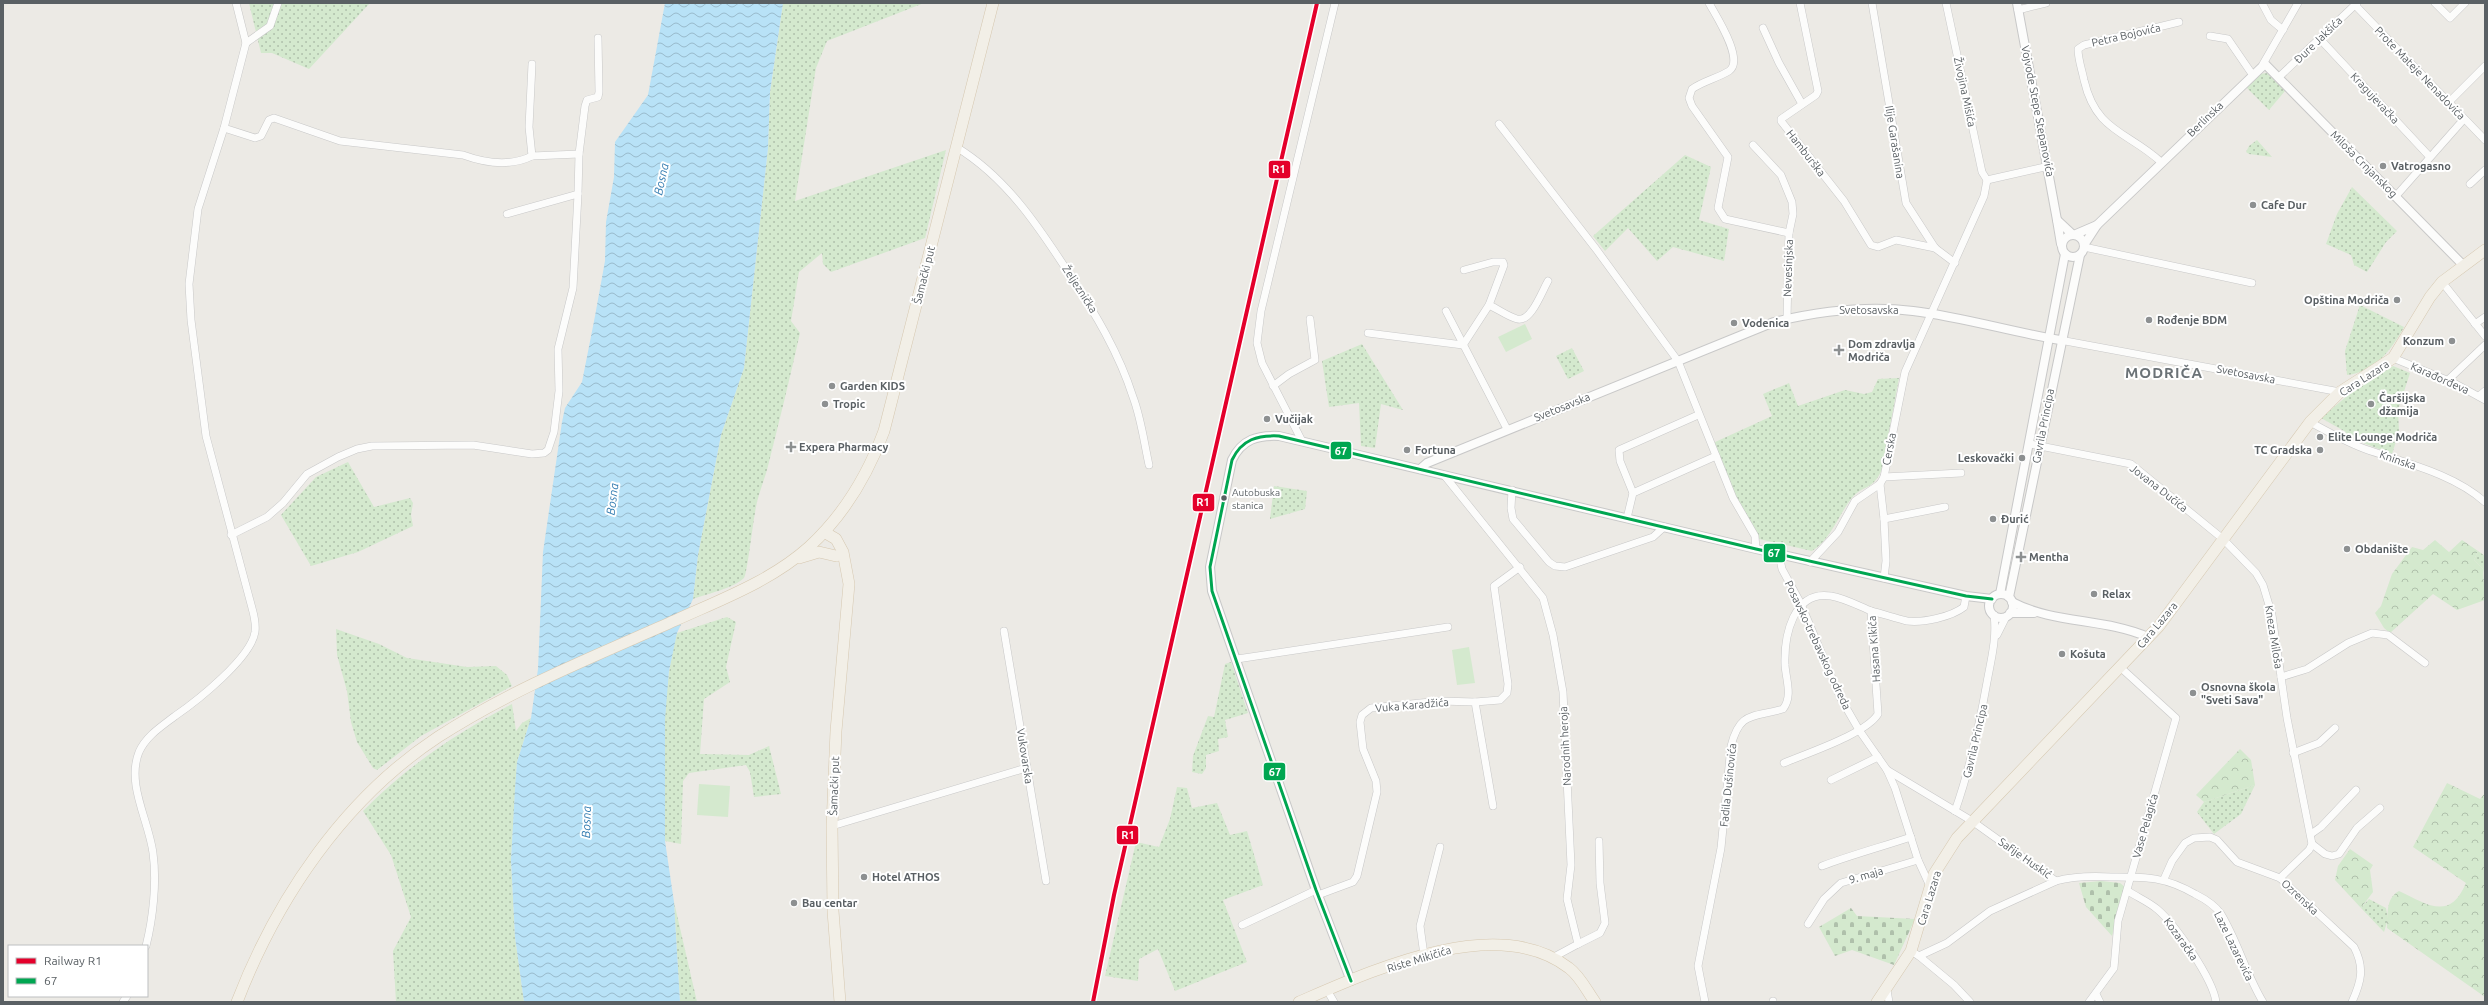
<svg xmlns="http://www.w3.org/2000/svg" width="2488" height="1005" font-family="Ubuntu,sans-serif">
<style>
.grass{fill:url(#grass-dots)}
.forest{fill:url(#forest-crowns)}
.cemetery{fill:url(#cemetery-stones)}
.pitch{fill:#d4e9ce}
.water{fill:url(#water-waves)}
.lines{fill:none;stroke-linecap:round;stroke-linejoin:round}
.minor-casing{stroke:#c8c8c8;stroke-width:8}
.tertiary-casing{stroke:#c8c8c8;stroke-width:10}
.primary-casing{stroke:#d6c8b0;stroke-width:12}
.minor{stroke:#fcfcfb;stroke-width:7}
.tertiary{stroke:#fcfcfb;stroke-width:8}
.primary{stroke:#f2efe7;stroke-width:11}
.bus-1-casing{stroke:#fff;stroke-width:6}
.bus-1{stroke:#00a651;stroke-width:3}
.rail-1-casing{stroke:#fff;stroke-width:7}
.rail-1{stroke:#e4002b;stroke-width:4}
.poi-dot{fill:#8d9091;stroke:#fff;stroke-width:1.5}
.bus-dot{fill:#5a6064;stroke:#fff;stroke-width:1.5}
.labels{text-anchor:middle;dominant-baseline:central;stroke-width:4;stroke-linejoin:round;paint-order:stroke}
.bus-label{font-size:10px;fill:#5a6064;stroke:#fff;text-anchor:start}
.street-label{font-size:11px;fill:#5a6064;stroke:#fff}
.poi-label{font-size:11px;font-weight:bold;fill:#5a6064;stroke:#fff;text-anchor:start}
.water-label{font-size:12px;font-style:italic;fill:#337cb1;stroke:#fff}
.district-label{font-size:15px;font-weight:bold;letter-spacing:1px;fill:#6b7276;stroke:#fff}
.line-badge{stroke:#fff;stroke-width:1.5}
.badge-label{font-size:11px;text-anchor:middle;font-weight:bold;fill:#fff}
</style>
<defs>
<pattern id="grass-dots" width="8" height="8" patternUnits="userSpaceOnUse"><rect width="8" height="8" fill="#d4e9ce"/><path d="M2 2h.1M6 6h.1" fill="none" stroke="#afc0ab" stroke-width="1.8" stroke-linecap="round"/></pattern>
<pattern id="forest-crowns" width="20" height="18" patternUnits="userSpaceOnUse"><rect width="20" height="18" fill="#d4e9ce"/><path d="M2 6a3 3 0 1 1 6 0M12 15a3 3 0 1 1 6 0" fill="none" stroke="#afc0ab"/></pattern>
<pattern id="cemetery-stones" width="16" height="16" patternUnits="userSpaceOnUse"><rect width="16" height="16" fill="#d4e9ce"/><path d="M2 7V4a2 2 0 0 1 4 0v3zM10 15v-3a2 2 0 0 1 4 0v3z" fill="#afc0ab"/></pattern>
<pattern id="water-waves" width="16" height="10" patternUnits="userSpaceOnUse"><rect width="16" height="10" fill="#b8e2f7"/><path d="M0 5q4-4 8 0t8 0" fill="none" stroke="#9bc"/></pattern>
</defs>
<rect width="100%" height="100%" fill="#eceae5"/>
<!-- grass -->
<g class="grass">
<polygon points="249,3 370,3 309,69 272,53 261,53"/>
<path d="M783,3H924L827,41L816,68L795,201L946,150L925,238L831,272L823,264L822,253L799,272L791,321L800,333C790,378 779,422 768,466C764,482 757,496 755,513C753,522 747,575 744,578C734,588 707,594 693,599L698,555L721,435L744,368L768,148L770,93Z"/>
<polygon points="2267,73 2285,91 2269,110 2246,87 2259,74"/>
<polygon points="2257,140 2272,157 2249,154 2246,152 2249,146"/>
<polygon points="1685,155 1711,167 1699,220 1729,229 1724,261 1673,247 1657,261 1628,228 1605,251 1593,236"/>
<polygon points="2352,187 2397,231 2386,242 2367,272 2354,265 2351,255 2326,244 2337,214"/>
<path d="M2360,305L2404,327C2392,349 2375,372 2347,375L2345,351Z"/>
<polygon points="1362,344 1403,410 1381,404 1375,448 1361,446 1359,403 1329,407 1322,361"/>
<polygon points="1572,348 1584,371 1568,379 1556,356"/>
<polygon points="2393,366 2410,373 2398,410 2399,432 2392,454 2345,436 2346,432 2321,418 2347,396"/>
<path d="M1899,378L1882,469C1873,491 1863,484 1851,499C1838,516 1831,539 1812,551L1759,539L1736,500L1713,443L1772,416L1763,394L1789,383L1798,406L1845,390L1864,394L1872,392L1878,379Z"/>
<polygon points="348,462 374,507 410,498 413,503 411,515 413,526 358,552 311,566 281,515 316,477"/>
<polygon points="1274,486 1307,491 1305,509 1270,519"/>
<polygon points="2478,551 2485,556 2485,577 2483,569 2474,560"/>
<path d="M727,617L736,622L726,667L730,682L704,699L700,754L749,755L769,746L781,794L754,797L750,772L746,765L689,773L683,781L681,844L665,841C665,772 659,700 677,633Z"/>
<polygon points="336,629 379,644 407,658 467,667 496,666 507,675 512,686 421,736 377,770 373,768 357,742 351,722 347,691 337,655"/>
<polygon points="1231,662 1248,713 1225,720 1228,737 1218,739 1219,751 1206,755 1206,768 1202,774 1192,772 1193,756 1208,716 1214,717 1225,664"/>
<path d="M512,704L516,731L522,723L531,718L517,762L511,860L515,937L524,1002H396L393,951L411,917L391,855L363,811C407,766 457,733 512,704Z"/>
<polygon points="2255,785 2241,814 2214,834 2197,812 2204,802"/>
<polygon points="1177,787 1187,788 1192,808 1217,803 1230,835 1247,831 1263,885 1223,900 1247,962 1175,991 1158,949 1139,959 1138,981 1105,976 1136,842 1159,847 1170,819"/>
<polygon points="2369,899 2386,908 2388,919 2384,932 2361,908"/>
<polygon points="674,902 697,1002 680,1002"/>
</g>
<!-- forest -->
<g class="forest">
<polygon points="2435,540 2449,552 2462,540 2478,551 2474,560 2483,569 2485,600 2457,610 2433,594 2390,633 2384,628 2375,613 2381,606 2392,574 2412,547 2423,550"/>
<polygon points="2240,749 2251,760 2255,785 2204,802 2196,795"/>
<path d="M2447,783L2480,799L2485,793V997L2387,928C2388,915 2385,899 2399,891C2428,905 2450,921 2466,883L2413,847Z"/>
<polygon points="2350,849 2373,865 2370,870 2373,892 2361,908 2335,880 2338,866"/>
</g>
<!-- cemetery -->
<g class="cemetery">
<polygon points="2101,881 2120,883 2125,887 2112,936 2086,907 2079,883"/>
<polygon points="1851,908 1857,916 1915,919 1894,965 1852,950 1835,956 1819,927"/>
</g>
<!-- pitch -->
<g class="pitch">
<polygon points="1525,324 1532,339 1506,352 1498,337"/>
<polygon points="1469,647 1475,683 1457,685 1452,650"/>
<polygon points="699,784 730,786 728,817 697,815"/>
</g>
<!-- water -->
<polygon class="water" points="665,3 783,3 770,92 768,148 744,368 721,435 698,555 693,599 677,633 669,671 665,719 665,841 674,902 680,1002 524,1002 515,937 511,860 515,789 517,762 531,718 538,669 543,552 562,422 565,408 582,382 595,316 605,261 606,222 614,177 615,142 648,95"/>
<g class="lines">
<defs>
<g id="minor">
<path d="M1709,3C1716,16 1745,60 1729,71C1718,78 1703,81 1692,89L1689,98L1692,106L1728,157L1718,208L1725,219L1789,233"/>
<polyline points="1800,3 1818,91 1816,95 1781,119 1781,121 1844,201 1871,245 1878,247 1896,240 1935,248"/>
<polyline points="1872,3 1906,203 1935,248 1955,263"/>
<polyline points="1946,3 1982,172 1987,180"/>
<polyline points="2262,3 2271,20 2283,30"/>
<polyline points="2435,3 2450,18 2465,3"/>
<polyline points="2355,5 2485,140"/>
<polyline points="2018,10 2046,3"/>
<polyline points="1763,28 1779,63 1802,104"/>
<polyline points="2210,36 2228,39 2252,74"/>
<polyline points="2320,39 2429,156"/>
<polyline points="246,43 270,26 278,3"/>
<polyline points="532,64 529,127 532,156 579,154"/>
<polyline points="2263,64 2298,3"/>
<polyline points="2279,77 2357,3"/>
<polyline points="2449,102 2485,66"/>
<polyline points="1499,124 1596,249 1678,361 1733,498 1755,536 1756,549"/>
<path d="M224,128L255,138L261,136L269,120L274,118L340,141L463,155C485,163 510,167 532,156"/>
<polyline points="1753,145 1781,175 1792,202 1793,214 1789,233 1787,319"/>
<path d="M956,147C1006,177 1039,227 1070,275C1095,313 1119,353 1133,397C1141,418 1144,442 1149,465"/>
<path d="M2161,162C2127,131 2096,132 2084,80C2082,70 2078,59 2078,49L2084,45L2179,22"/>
<polyline points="2470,184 2485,170"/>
<polyline points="2396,196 2464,119"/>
<polyline points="507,214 578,194 579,154 585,106 587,100 598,97 599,92 598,38"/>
<polyline points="2084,247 2252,283"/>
<polyline points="2442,282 2485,336"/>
<path d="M1489,305C1498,309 1507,316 1517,319C1531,323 1542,291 1548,281"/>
<polyline points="1446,311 1507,429"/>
<polyline points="2475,324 2485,317"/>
<polyline points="1368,333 1463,345 1489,305 1504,265 1503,262 1493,262 1464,270"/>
<polyline points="2060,340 2340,392"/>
<polyline points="2393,358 2454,383 2485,400"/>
<polyline points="2448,380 2485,345"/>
<polyline points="1273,386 1289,374 1315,360 1310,319"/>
<polyline points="2479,396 2485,391"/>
<path d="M2310,422C2328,432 2346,442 2365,449C2405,463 2452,473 2485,502"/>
<polyline points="1302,441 1262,363 1257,343 1261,311 1335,3"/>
<polyline points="2030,444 2131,464 2223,539 2256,573 2263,585 2272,615 2287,718 2312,844 2309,850 2280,878"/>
<polyline points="1444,475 1543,598 1553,635 1563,692 1571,865 1567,899 1578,944 1552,958"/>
<polyline points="1884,477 1961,473"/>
<polyline points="1880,484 1884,519 1945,507"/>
<polyline points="1512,490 1511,508 1513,519 1549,562 1555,566 1565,567 1653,537 1664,527"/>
<polyline points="1633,493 1716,456"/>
<polyline points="1627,518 1633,493 1620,461 1619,450 1698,415"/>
<polyline points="1884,519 1886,561 1884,578"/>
<polyline points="231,535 267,517 283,503 307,474 338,457 357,449 372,446 473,445 532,454 544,453 548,450 554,432 559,391 558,349 573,288 578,194"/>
<polyline points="1779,554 1782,569 1801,604 1840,697 1859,730 1887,770 1895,788 1918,860 1930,886"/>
<polyline points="1810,562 1838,532 1855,501 1880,484 1884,477 1905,372 1984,196 1987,180 2049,166"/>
<path d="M1871,611C1883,614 1895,618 1907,621C1923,623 1951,617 1964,607L1966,596"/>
<polyline points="1004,631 1046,881"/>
<polyline points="1997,635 2006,617"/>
<polyline points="1237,659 1448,627"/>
<polyline points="2281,677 2307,669 2348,643 2372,633 2388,635 2425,663"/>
<polyline points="1475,702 1500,700 1507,693 1508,684 1494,586 1520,567"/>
<polyline points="2293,753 2319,743 2335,728"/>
<path d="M1887,770L1972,821L2056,881C2074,876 2092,876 2111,877C2145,877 2164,876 2195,894C2205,899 2215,905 2221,914C2238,942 2246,974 2263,1002"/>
<polyline points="1831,780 1878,757"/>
<path d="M1955,811C1970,769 1979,727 1987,682C1991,660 1997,638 1994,615"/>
<polyline points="832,826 1026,768"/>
<polyline points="2311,834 2321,827 2356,790"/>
<polyline points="2312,844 2325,854 2332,856 2339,854 2357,828 2380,808"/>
<path d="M1822,866C1851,855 1881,847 1911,837"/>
<path d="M2164,879L2172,861L2185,843L2194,838L2210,837L2217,840L2237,862L2280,878L2354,947C2365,968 2361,982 2352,1002"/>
<path d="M2128,891C2137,897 2149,902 2157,909C2175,924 2213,979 2216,1002"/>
<polyline points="1318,895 1353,882 1357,876 1377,792 1376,781 1363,749 1360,722 1362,715 1371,708 1440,701 1475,702 1493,806"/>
<polyline points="1808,924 1824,899 1841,883 1918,860"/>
<polyline points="1242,925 1316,890"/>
<polyline points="1578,944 1600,933 1605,923 1600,883 1599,841"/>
<path d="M146,946C153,918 157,882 153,853C149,821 126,784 139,752C146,736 162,726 175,716C197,701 251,658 255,632C256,624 254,615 252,608L206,436L191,320L189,284L198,209L224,128L246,43L236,3"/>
<polyline points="1911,951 1919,956 1947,943 1990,911 2056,881"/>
<polyline points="1424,955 1420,926 1440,847"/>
<polyline points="1919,956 1954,985 1970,1002"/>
<polyline points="1327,990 1334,1002"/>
<polyline points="1887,990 1889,1002"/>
<polyline points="2096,994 2100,1002"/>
<polyline points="123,1002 127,996"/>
<path d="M1705,1002L1698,966L1721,848L1731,746C1740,711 1752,718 1783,709C1793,696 1786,680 1785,665C1784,636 1793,590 1831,596C1844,598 1859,606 1871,611L1878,714C1866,734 1807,753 1784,763"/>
<polyline points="1773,1002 1773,1001"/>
<polyline points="2089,1002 2114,968 2118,921 2176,718 2120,667"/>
</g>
<g id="tertiary">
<polyline points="2017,3 2057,220"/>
<polyline points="2097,225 2265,64 2464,266"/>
<polyline points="2076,234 2097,225 2084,245"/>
<circle cx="2073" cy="246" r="11"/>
<polyline points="2061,244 2057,220 2072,234"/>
<path d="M1420,469L1427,463L1774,322C1820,311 1866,305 1913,311C1963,317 2011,332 2060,340"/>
<polyline points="2000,594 2065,254"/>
<circle cx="2001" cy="606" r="12"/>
<polyline points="2009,597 2080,255"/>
<path d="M2012,602C2054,624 2105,618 2148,637"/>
<polyline points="2010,613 2034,613"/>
<path d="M1351,981L1316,890L1212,591L1210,567L1232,460C1242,439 1258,435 1279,436L1756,549L1966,596L1992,599"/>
</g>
<g id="primary">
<polyline points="824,532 836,539 843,552 849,584 836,731 832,826 833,911 840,1002"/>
<polyline points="799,558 819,552 836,556"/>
<path d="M237,1002C277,898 344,799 438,737C512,689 595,656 676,620C722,599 771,581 809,547C844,515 868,474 884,431L993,3"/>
<path d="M1299,1002C1371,971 1497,912 1569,968C1580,976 1587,991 1595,1002"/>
<polyline points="1877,1002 1911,951 1934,874 1957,838 2159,626 2310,422 2340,392 2393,358 2430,297 2442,282 2485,250"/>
</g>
</defs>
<!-- minor casing -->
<use href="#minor" class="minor-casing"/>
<!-- tertiary casing -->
<use href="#tertiary" class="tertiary-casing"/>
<!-- primary casing -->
<use href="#primary" class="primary-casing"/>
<!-- minor -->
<use href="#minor" class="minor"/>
<!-- tertiary -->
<use href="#tertiary" class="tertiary"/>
<!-- primary -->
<use href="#primary" class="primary"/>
<defs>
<path id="bus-1" d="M1351,981L1316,890L1212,591L1210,567L1232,460C1242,439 1258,435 1279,436L1756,549L1966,596L1992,599"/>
</defs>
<!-- bus-1 casing -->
<use href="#bus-1" class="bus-1-casing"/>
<!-- bus-1 -->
<use href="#bus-1" class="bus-1"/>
<defs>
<polyline id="rail-1" points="1093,1002 1114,895 1317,3"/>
</defs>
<!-- rail-1 casing -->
<use href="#rail-1" class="rail-1-casing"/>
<!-- rail-1 -->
<use href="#rail-1" class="rail-1"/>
</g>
<!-- markers -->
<g class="poi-dot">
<circle cx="2383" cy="166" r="4"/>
<circle cx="2253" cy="205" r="4"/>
<circle cx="2397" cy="300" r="4"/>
<circle cx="2149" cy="320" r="4"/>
<circle cx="1734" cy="323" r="4"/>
<circle cx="2452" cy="341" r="4"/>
<path d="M1837 344h4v4h4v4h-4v4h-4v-4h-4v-4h4z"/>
<circle cx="832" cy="386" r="4"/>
<circle cx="825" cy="404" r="4"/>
<circle cx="2371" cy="404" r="4"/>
<circle cx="1267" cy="419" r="4"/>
<circle cx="2320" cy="437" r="4"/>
<path d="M789 441h4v4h4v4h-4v4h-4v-4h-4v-4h4z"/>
<circle cx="1407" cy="450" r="4"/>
<circle cx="2320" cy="450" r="4"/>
<circle cx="2022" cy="458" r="4"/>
<circle cx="1993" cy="519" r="4"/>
<circle cx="2347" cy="549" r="4"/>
<path d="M2019 551h4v4h4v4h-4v4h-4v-4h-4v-4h4z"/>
<circle cx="2094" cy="594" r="4"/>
<circle cx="2062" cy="654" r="4"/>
<circle cx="2193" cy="693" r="4"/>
<circle cx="864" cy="877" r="4"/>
<circle cx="794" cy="903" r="4"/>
</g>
<circle class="bus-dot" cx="1224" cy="498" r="3.5"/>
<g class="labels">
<!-- bus labels -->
<g class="bus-label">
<text x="1232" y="492">Autobuska<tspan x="1232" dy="13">stanica</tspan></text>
</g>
<!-- street labels -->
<g class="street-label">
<text transform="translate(2126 35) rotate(-13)">Petra Bojovića</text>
<text transform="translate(2318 40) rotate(-44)">Đure Jakšića</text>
<text transform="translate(2420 73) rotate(46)">Prote Mateje Nenadovića</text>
<text transform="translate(1965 92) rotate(78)">Živojina Mišića</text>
<text transform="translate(2375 98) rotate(47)">Kragujevačka</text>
<text transform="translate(2038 111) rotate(79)">Vojvode Stepe Stepanovića</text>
<text transform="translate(2205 119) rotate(-44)">Berlinska</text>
<text transform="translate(1895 142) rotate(81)">Ilije Garašanina</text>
<text transform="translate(1806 153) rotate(52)">Hamburška</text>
<text transform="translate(2364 164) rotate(45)">Miloša Crnjanskog</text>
<text transform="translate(1788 268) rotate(-88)">Nevesinjska</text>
<text transform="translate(924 275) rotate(-76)">Šamački put</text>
<text transform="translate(1080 289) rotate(57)">Željeznička</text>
<text x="1869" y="310">Svetosavska</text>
<text transform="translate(2246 374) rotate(11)">Svetosavska</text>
<text transform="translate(2364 378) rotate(-33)">Cara Lazara</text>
<text transform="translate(2440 378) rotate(24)">Karađorđeva</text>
<text transform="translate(1562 407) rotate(-22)">Svetosavska</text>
<text transform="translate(2043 426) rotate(-79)">Gavrila Principa</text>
<text transform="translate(1889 449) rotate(-79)">Cerska</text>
<text transform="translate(2398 460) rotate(19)">Kninska</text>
<text transform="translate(2159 488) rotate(38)">Jovana Dučića</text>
<text transform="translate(2157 625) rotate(-50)">Cara Lazara</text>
<text transform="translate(2274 637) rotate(81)">Kneza Miloša</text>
<text transform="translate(1818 645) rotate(65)">Posavsko-trebavskog odreda</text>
<text transform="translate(1874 649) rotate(-94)">Hasana Kikića</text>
<text transform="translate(1412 705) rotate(-5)">Vuka Karadžića</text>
<text transform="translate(1975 741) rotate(-77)">Gavrila Principa</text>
<text transform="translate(1565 746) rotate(-93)">Narodnih heroja</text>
<text transform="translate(1025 756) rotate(81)">Vukovarska</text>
<text transform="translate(1728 785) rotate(-84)">Fadila Dušinovića</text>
<text transform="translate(834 786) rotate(-88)">Šamački put</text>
<text transform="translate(2145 826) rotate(-74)">Vase Pelagića</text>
<text transform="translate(2025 858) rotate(35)">Safije Huskić</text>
<text transform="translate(1866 875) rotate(-16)">9. maja</text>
<text transform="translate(2300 897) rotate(43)">Ozrenska</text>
<text transform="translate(1929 898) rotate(-73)">Cara Lazara</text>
<text transform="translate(2181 939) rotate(54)">Kozaračka</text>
<text transform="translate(2234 946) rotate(64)">Laze Lazarevića</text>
<text transform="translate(1419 959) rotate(-17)">Riste Mikičića</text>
</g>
<!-- poi labels -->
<g class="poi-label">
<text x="2391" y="166">Vatrogasno</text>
<text x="2261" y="205">Cafe Dur</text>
<text x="2389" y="300" text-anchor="end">Opština Modriča</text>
<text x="2157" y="320">Rođenje BDM</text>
<text x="1742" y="323">Vodenica</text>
<text x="2444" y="341" text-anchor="end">Konzum</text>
<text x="1848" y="344">Dom zdravlja<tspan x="1848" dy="13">Modriča</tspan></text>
<text x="840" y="386">Garden KIDS</text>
<text x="2379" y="398">Čaršijska<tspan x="2379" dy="13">džamija</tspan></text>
<text x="833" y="404">Tropic</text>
<text x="1275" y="419">Vučijak</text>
<text x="2328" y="437">Elite Lounge Modriča</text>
<text x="799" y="447">Expera Pharmacy</text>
<text x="1415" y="450">Fortuna</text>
<text x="2312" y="450" text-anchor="end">TC Gradska</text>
<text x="2014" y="458" text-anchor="end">Leskovački</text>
<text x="2001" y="519">Đurić</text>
<text x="2355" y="549">Obdanište</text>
<text x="2029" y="557">Mentha</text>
<text x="2102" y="594">Relax</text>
<text x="2070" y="654">Košuta</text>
<text x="2201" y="687">Osnovna škola<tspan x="2201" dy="13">"Sveti Sava"</tspan></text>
<text x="872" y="877">Hotel ATHOS</text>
<text x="802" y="903">Bau centar</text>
</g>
<!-- water labels -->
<g class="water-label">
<text transform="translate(661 179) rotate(-78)">Bosna</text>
<text transform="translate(612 499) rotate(-83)">Bosna</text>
<text transform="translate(586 822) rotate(-88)">Bosna</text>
</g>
<!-- district labels -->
<g class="district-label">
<text x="2164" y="372">MODRIČA</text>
</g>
</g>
<g class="line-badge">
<rect x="1268" y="160" width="23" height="19" rx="4" fill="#e4002b"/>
<rect x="1330" y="441" width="22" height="19" rx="4" fill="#00a651"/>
<rect x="1192" y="493" width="23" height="19" rx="4" fill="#e4002b"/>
<rect x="1763" y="543" width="23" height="20" rx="4" fill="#00a651"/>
<rect x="1263" y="762" width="23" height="19" rx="4" fill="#00a651"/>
<rect x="1116" y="825" width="23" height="20" rx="4" fill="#e4002b"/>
</g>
<g class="badge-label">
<text x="1279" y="173">R1</text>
<text x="1341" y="455">67</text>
<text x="1203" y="506">R1</text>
<text x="1774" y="557">67</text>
<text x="1275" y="776">67</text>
<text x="1128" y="839">R1</text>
</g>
<!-- border -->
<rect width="2488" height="1005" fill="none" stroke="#5a6064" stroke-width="8"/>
<!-- legend -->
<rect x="8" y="945" width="140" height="52" fill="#ffffff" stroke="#bdbfc1"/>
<rect x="16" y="958" width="20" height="6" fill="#e4002b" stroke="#bdbfc1"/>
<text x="44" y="965" font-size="12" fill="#5a6064">Railway R1</text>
<rect x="16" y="978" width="20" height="6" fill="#00a651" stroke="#bdbfc1"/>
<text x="44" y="985" font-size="12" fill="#5a6064">67</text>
</svg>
